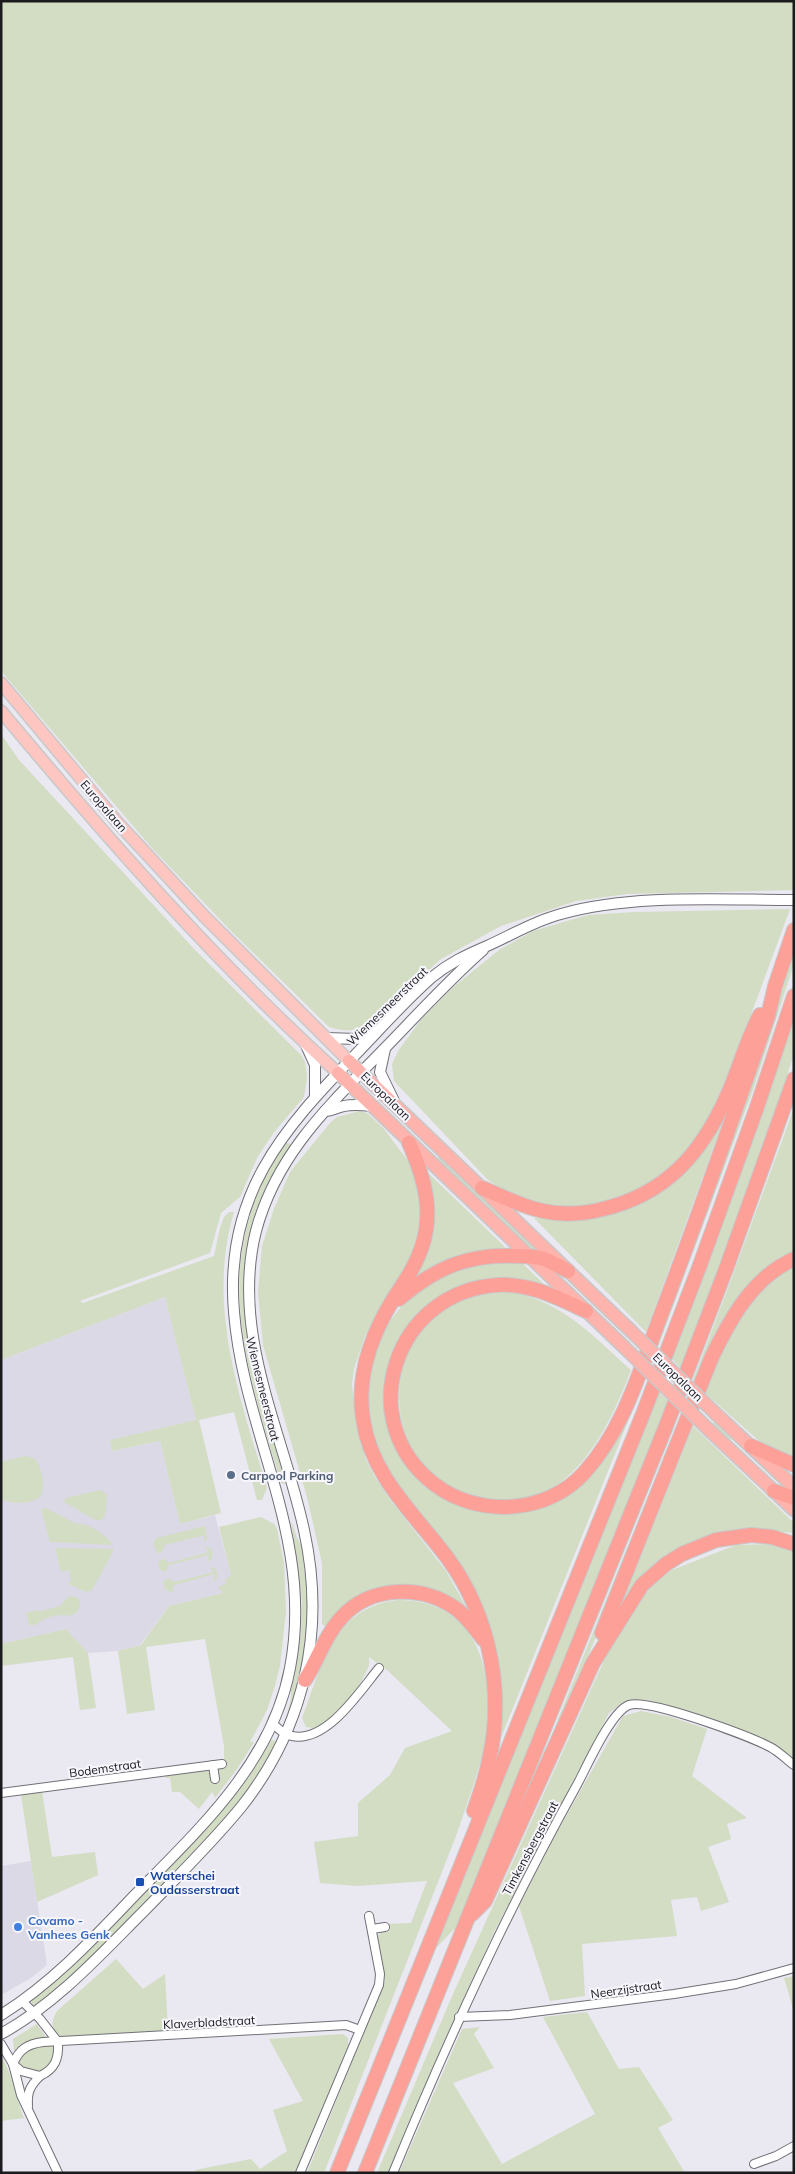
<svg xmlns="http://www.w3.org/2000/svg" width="795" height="2174" font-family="Mulish,sans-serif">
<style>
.built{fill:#dcd9e7}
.green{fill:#d2ddc4}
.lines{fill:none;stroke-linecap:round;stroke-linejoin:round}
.minor-casing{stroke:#717077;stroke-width:10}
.secondary-casing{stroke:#717077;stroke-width:12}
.primary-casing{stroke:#c8c8c9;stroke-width:14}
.trunk-casing{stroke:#c8c8c9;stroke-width:15}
.motorway-casing{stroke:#c8c8c9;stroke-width:16}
.minor{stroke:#fff;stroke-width:8}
.secondary{stroke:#fff;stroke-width:10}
.primary{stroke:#fec6c1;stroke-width:11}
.trunk{stroke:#feb3ac;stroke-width:12}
.motorway{stroke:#fda098;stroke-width:14}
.trunk-bridge-casing{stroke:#c8c8c9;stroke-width:15;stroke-linecap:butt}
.trunk-bridge{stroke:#feb3ac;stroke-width:12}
.service-dot{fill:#5c6f8a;stroke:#f7f6fd;stroke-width:2}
.transit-dot{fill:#1a4fb4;stroke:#f7f6fd;stroke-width:2}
.shop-dot{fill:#3f7fe0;stroke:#f7f6fd;stroke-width:2}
.labels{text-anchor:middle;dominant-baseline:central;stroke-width:4;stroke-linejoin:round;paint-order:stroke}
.street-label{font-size:12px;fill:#1b1a1d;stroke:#f7f6fd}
.service-label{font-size:12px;font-weight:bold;fill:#4e5e75;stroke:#f7f6fd;text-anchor:start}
.transit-label{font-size:12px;font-weight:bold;fill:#164399;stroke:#f7f6fd;text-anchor:start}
.shop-label{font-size:12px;font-weight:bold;fill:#366cbe;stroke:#f7f6fd;text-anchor:start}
</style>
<rect width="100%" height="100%" fill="#eae8f0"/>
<!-- built -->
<g class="built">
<polygon points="165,1297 196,1420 110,1441 112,1451 160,1441 180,1524 215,1515 231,1575 223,1593 169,1606 140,1645 118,1651 88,1653 66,1629 1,1644 1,1360"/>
<polygon points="31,1861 47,1965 31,1978 1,1995 1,1866"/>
</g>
<!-- green -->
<g class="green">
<path d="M1,1H794V890L627,894L576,901L501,926L441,959L370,1022C356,1032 345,1032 329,1027L230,930L151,847L1,671Z"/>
<path d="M1,734L19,760L196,951L301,1055L305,1062L307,1077L304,1097L275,1131L258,1156L240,1197L221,1213L210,1253L80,1301L83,1303L214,1256L220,1228L224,1217L229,1212H234C206,1306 240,1398 267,1488L262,1500H257L234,1412L199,1420L221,1513L180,1524L160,1441L112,1451L110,1440L196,1420L165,1297L1,1360Z"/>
<polygon points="790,909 735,1058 704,1129 689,1152 653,1184 597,1206 564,1208 527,1201 511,1194 488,1180 394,1081 392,1064 398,1051 420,1021 451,989 499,950 533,931 588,915 635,912"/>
<polygon points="794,950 794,964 753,1090 658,1347 654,1344"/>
<polygon points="794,1012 794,1054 763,1149 681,1369 671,1358"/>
<path d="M733,1094L646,1332L534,1218C552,1218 570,1219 588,1217C633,1213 680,1187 705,1148C716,1131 724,1112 733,1094Z"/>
<path d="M794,1108V1251C738,1277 722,1332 697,1384L693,1380L728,1288Z"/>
<polygon points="360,1111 367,1113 384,1129 411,1165 418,1182 423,1222 411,1259 365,1336 354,1369 352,1384 356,1426 366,1460 376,1479 391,1501 446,1571 470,1614 401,1587 325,1626 322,1624 322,1563 307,1497 263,1345 258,1292 262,1246 274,1209 290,1172 330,1123 337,1117"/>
<path d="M285,1141L291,1145C279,1164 266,1183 258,1205C225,1298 261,1392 287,1481L284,1484L281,1483C244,1359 208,1260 285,1141Z"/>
<polygon points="441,1155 539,1250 528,1248 435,1160"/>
<path d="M427,1172L504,1246L505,1249C465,1250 447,1257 414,1278C435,1235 440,1219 427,1172Z"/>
<path d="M477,1262H521L548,1288C532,1285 513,1279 496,1279C442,1281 391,1328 385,1381C380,1422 400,1468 434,1490C444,1497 456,1504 468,1507C476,1509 486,1506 494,1505C516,1503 537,1502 559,1500L645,1379L494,1755L489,1628L390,1478L371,1437L365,1398L374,1351L383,1330L400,1308L425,1284Z"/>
<path d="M794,1267V1459L759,1441L704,1392C725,1345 744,1291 794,1267Z"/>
<path d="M513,1292C565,1304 593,1336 631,1370C605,1440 559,1526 470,1495C463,1493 455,1491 448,1488C441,1485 420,1464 416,1457C383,1402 399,1330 458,1302C476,1294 494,1293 513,1292Z"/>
<polygon points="659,1392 668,1401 459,1924 435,1949"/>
<polygon points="681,1414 685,1418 602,1623 550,1744 548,1744"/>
<polygon points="716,1418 794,1493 789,1493 733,1440 721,1436 712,1426"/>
<path d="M693,1426L794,1523V1533C776,1531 758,1528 740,1529C693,1532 650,1562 624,1599Z"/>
<path d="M25,1456C29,1457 32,1457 36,1460C41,1467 46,1487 41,1495C34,1505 13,1504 3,1500L1,1495V1462Z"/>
<polygon points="100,1490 107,1495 105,1516 101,1520 95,1520 64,1502 66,1498"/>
<path d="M46,1508L77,1524C87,1522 108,1536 113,1545L50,1542L41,1509Z"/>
<polygon points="261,1517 274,1524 277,1529 284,1563 286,1611 280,1666 274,1689 267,1710 250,1742 254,1742 237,1769 215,1798 212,1792 199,1809 180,1792 172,1792 170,1778 166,1778 166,1774 208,1769 217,1772 219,1767 224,1766 224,1746 205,1639 146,1647 155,1710 127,1714 118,1651 141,1645 169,1606 223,1593 218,1587 226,1584 225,1580 231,1575 219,1527"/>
<polygon points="291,1520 297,1538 302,1547 308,1603 305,1650 300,1678 287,1716 291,1698 291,1686 301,1632 302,1601"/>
<polygon points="205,1526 207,1539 203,1542 205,1535 165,1545 162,1552 157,1553 153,1544 156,1538"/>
<polygon points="775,1544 794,1550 794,1759 776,1745 704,1716 648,1700 624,1702 609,1713 494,1932 444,2042 390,2173 377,2173 453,1994 607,1654 651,1586 672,1570 736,1545"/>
<polygon points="204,1547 210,1548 213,1554 211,1560 207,1562 209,1555 169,1565 166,1572 160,1570 158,1563 163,1558 169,1563 209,1552"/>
<polygon points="55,1548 113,1549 113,1552 92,1590 86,1592 68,1584 71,1581 69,1570 61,1572"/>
<polygon points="213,1567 216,1569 218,1576 215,1581 213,1582 215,1574 174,1585 172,1592 165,1590 163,1582 168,1578 174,1582 214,1572 210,1568"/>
<path d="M70,1596L78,1598L80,1602C80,1610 77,1613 70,1616C61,1613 42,1618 36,1625H29L26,1613L37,1610L38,1612L60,1606L67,1598Z"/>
<path d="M399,1600C486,1601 498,1687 482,1756C475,1783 465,1809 456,1836L324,2173H307L385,1981L376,1937L384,1930L386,1924L411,1923L427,1881L358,1886L320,1883L314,1842L358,1836V1803L390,1775L405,1748L452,1731L387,1670L369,1657V1666L357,1690L327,1721L314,1728L306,1727L302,1718C322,1666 333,1606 399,1600Z"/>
<polygon points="66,1629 88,1653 96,1708 80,1710 73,1657 1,1666 1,1644"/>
<polygon points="641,1711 671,1717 707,1729 692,1776 747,1818 727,1824 731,1839 708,1847 729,1902 701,1911 697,1897 671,1900 677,1936 582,1944 585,1996 550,2001 519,1906 557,1832 623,1716"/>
<polygon points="271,1740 276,1741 276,1744 241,1801 217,1827 79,1970 37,2006 32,2004 32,2000 77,1963 218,1816 249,1777"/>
<polygon points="42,1791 52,1857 95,1852 98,1875 37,1902 21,1794"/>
<path d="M116,1959L143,1989L165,1974L168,2030L65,2038L55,2034C51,2025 52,2019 57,2011Z"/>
<polygon points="794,1976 794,2012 784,1978"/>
<polygon points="587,2012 619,2069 639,2067 673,2120 658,2128 685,2173 399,2173 462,2029 480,2027 474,2034 494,2068 453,2083 502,2164 595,2114 543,2017"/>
<polygon points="37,2024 47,2039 16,2052 14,2051 13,2039"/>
<polygon points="343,2034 348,2038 348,2046 295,2173 197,2173 195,2170 251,2159 260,2169 287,2151 273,2110 303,2101 269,2039"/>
<path d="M51,2045L54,2047C57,2061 43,2079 28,2072C24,2070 21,2066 18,2064L21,2055L33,2047Z"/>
<path d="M1,2057C13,2073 16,2100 24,2118L1,2121Z"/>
</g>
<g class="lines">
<defs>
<g id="minor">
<path d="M273,1724C279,1729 284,1735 292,1736C327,1743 360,1691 379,1668"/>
<polyline points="213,1765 215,1779"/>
<polyline points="1,1793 222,1764"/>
<polyline points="372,1929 385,1927"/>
<polyline points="22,2001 40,2019 58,2042"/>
<polyline points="459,2017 510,2015 674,1994 736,1984 794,1968"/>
<polyline points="1,2044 13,2064 21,2095 58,2173"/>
<path d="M13,2064C19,2049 28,2044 43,2042L346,2025L360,2030"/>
<path d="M13,2064L21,2071L40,2076C55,2069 59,2059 58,2042"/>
<path d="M28,2106C27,2092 30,2086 40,2076"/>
<polyline points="754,2164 776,2156 794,2146"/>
<polyline points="300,2173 379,1985 380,1974 369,1916"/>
<path d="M393,2173C448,2039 508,1909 578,1783C588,1764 611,1712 629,1705C648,1698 749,1736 770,1747C778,1751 786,1759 794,1765"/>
</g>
<g id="secondary">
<polyline points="326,1038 357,1039 376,1031"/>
<polyline points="305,1043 315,1065 315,1097"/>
<polyline points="385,1049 380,1072 394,1101"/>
<path d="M325,1111C333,1111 337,1107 344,1106C353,1104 363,1105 372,1106"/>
<path d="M1,2015C52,1983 92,1940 133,1897C198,1830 272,1764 290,1668C315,1538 244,1436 234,1312C224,1196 282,1130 357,1053C381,1028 405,1001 431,978C449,963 466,955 487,946C512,935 534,921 561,914C632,894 720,900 794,900"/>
<path d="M1,2034C57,2003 99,1956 144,1911C177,1877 212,1843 242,1806C305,1726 326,1630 304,1530C283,1432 230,1333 256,1231C277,1152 332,1103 386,1047C418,1014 449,980 483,950"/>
</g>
<g id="primary">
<polyline points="1,683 118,823 204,916 349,1061"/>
<path d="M1,711C106,837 216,963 338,1073"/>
</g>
<g id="trunk">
<polyline points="349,1061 631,1331"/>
<polyline points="338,1073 624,1347"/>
<polyline points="715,1413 794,1487"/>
<polyline points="708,1429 794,1510"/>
</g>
<g id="motorway">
<path d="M409,1143C421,1170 431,1200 426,1230C422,1256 408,1277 394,1298C371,1335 356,1375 363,1419C370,1471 408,1508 439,1547C487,1605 506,1687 489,1760C486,1777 480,1794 474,1811"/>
<path d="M482,1188C502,1196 522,1207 543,1211C562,1215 584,1214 603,1209C666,1194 701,1154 727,1096C739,1070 746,1041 760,1015"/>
<path d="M399,1299C435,1268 469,1253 517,1256C526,1256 535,1256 544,1259C552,1262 560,1267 568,1271"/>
<path d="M586,1311C558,1298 530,1283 498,1285C394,1291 352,1421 434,1484C478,1518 547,1514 584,1473C625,1428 641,1367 662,1312C699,1214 734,1115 768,1016L775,986L794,930"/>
<polyline points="751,1446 794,1465"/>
<polyline points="774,1491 794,1498"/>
<path d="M602,1633L711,1359C730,1319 752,1278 794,1259"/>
<path d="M305,1680C318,1660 325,1635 342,1617C370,1586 421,1584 455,1608C466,1616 475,1628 483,1639"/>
<polyline points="472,1914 485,1901 593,1663 642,1585 666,1564 682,1554 716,1540 751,1535 772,1537 794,1544"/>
<polyline points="337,2173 643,1414 700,1265 757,1107 794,996"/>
<polyline points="365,2173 666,1426 726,1269 794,1079"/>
</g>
</defs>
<!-- minor casing -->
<use href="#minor" class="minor-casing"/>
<!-- secondary casing -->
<use href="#secondary" class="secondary-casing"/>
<!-- primary casing -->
<use href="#primary" class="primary-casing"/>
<!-- trunk casing -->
<use href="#trunk" class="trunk-casing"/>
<!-- motorway casing -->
<use href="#motorway" class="motorway-casing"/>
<!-- minor -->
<use href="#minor" class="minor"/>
<!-- secondary -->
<use href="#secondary" class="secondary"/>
<!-- primary -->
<use href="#primary" class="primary"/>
<!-- trunk -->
<use href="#trunk" class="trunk"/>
<!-- motorway -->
<use href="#motorway" class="motorway"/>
<defs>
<g id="trunk-bridge">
<polyline points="631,1331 715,1413"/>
<polyline points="624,1347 708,1429"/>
</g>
</defs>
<!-- trunk-bridge casing -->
<use href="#trunk-bridge" class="trunk-bridge-casing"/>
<!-- trunk-bridge -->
<use href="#trunk-bridge" class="trunk-bridge"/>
</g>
<!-- markers -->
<circle class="service-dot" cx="231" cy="1475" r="5"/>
<rect class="transit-dot" x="135" y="1877" width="10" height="10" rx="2.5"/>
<circle class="shop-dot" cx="18" cy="1927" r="5"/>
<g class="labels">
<!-- street labels -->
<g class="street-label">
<text transform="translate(104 806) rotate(49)">Europalaan</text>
<text transform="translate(387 1006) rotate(-44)">Wiemesmeerstraat</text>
<text transform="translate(386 1096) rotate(44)">Europalaan</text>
<text transform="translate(678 1377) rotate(44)">Europalaan</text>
<text transform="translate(263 1389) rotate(76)">Wiemesmeerstraat</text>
<text transform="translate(105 1768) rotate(-8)">Bodemstraat</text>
<text transform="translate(530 1848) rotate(-62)">Timkensbergstraat</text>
<text transform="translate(626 1989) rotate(-8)">Neerzijstraat</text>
<text transform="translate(209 2022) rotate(-3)">Klaverbladstraat</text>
</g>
<!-- service labels -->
<g class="service-label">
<text x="241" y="1475">Carpool Parking</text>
</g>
<!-- transit labels -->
<g class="transit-label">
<text x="150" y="1875">Waterschei<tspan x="150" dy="14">Oudasserstraat</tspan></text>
</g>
<!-- shop labels -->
<g class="shop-label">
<text x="28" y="1920">Covamo -<tspan x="28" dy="14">Vanhees Genk</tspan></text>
</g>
</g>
<!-- border -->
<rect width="795" height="2174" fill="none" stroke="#1b1a1d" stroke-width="5"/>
</svg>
